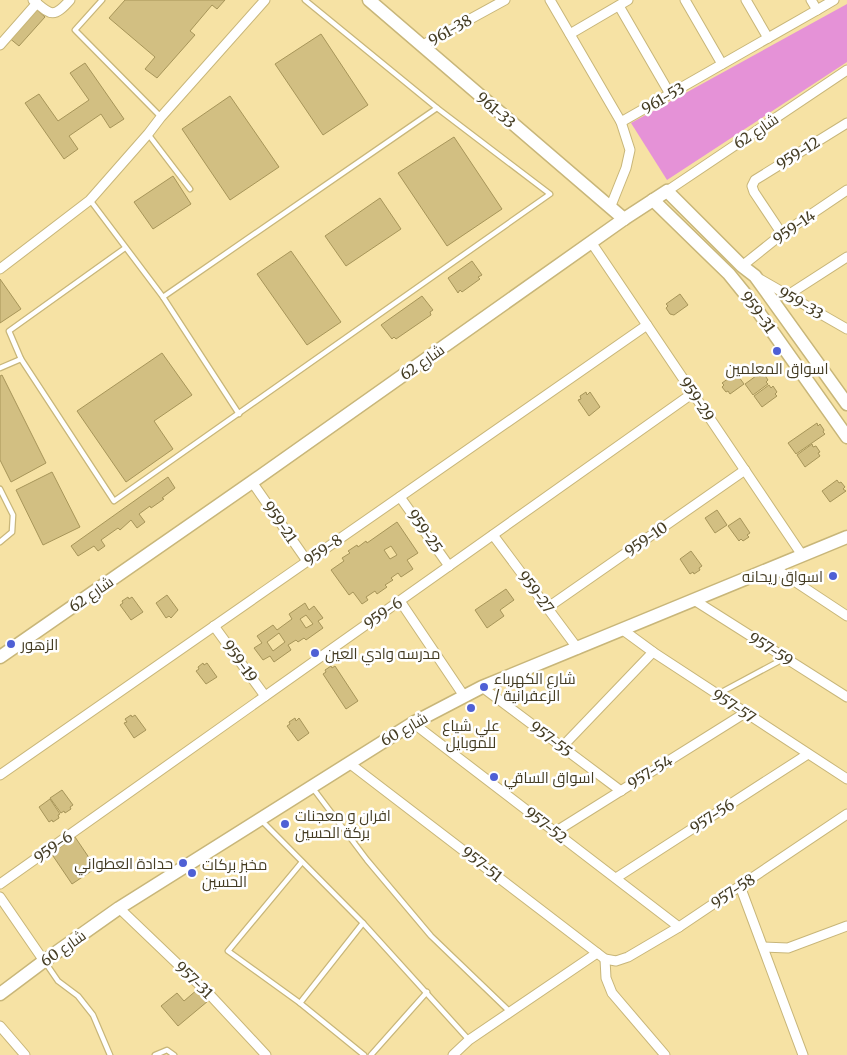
<svg xmlns="http://www.w3.org/2000/svg" width="847" height="1055" font-family="Merriweather,Cairo,serif">
<style>
.grass{fill:#e592d7}
.building{fill:#d2bf82;stroke:#a79559;fill-rule:evenodd}
.lines{fill:none;stroke-linecap:round;stroke-linejoin:round}
.lane-casing{stroke:#c8b679;stroke-width:7}
.street-casing{stroke:#c8b679;stroke-width:11}
.secondary-casing{stroke:#c8b679;stroke-width:15}
.lane{stroke:#fff;stroke-width:4.5}
.street{stroke:#fff;stroke-width:9}
.secondary{stroke:#fff;stroke-width:12}
.poi-dot{fill:#4f60d5;stroke:#fff;stroke-width:2}
.labels{text-anchor:middle;dominant-baseline:central;stroke-width:5;stroke-linejoin:round;paint-order:stroke}
.street-label{font-size:15px;fill:#443c23;stroke:#fff}
.poi-label{font-size:15px;fill:#443c23;stroke:#fff;text-anchor:start}
</style>
<rect width="100%" height="100%" fill="#f6e2a4"/>
<!-- grass -->
<polygon class="grass" points="847,4 847,62 667,180 631,123"/>
<!-- building -->
<g class="building">
<polygon points="125,0 225,0 217,9 212,5 190,31 195,35 157,78 145,69 155,57 109,18"/>
<polygon points="34,7 45,17 19,46 8,37"/>
<polygon points="321,34 368,105 323,135 275,64"/>
<polygon points="85,63 124,119 110,128 101,114 69,136 78,149 64,159 25,103 39,94 58,121 89,100 70,73"/>
<polygon points="230,96 279,167 230,200 182,129"/>
<polygon points="454,137 502,209 447,246 398,173"/>
<polygon points="173,176 191,204 153,229 134,202"/>
<polygon points="380,198 401,229 346,266 325,236"/>
<polygon points="291,251 341,322 307,345 257,274"/>
<polygon points="472,261 482,275 478,277 480,279 462,292 460,290 458,293 448,278"/>
<polygon points="0,279 21,309 0,323"/>
<polygon points="680,294 688,305 674,315 670,314 666,308 668,306 666,304"/>
<polygon points="422,296 433,310 430,312 431,315 396,339 394,337 392,339 381,325"/>
<polygon points="162,353 192,395 154,421 173,449 126,482 77,411"/>
<polygon points="736,373 744,384 730,394 728,391 726,392 722,387 724,385 722,383"/>
<polygon points="760,373 762,376 764,374 768,380 766,382 768,384 753,395 745,384"/>
<polygon points="2,375 46,463 11,482 0,460 0,376"/>
<polygon points="769,385 771,388 773,386 777,392 775,394 777,396 762,407 754,396"/>
<polygon points="586,392 587,395 590,392 600,407 589,416 578,400 581,399 580,396"/>
<polygon points="817,423 818,426 820,424 824,430 823,432 825,434 796,454 788,443"/>
<polygon points="812,444 813,447 816,446 820,452 818,453 820,456 805,467 797,455"/>
<polygon points="52,472 80,527 43,545 16,490"/>
<polygon points="168,477 175,488 162,498 164,499 151,508 150,506 139,514 145,522 137,528 131,520 120,530 118,528 101,540 105,546 98,551 94,546 78,556 71,546"/>
<polygon points="837,480 839,483 841,482 845,487 843,489 846,491 830,502 822,491"/>
<polygon points="717,510 727,525 715,533 705,518"/>
<polygon points="740,518 750,533 747,535 749,537 743,541 741,539 739,541 728,526"/>
<path d="M397,522L418,553L407,560L413,569L401,577L398,573L391,578L393,580L385,585L387,587L377,594L375,591L366,597L368,600L362,604L353,592L349,595L331,570L344,561L342,558L350,553L348,551L357,545L358,547L366,541L367,543ZM391,546L397,555L390,559L384,550Z"/>
<polygon points="691,551 702,566 699,568 700,570 694,574 693,572 690,574 680,559"/>
<polygon points="506,589 514,600 500,610 504,616 487,628 475,610"/>
<polygon points="167,595 178,610 171,618 169,616 166,618 156,603"/>
<polygon points="128,597 129,599 132,597 143,612 131,620 120,605 123,603 122,601"/>
<path d="M305,603L309,610L314,606L323,618L318,621L323,628L306,640L304,638L298,642L296,640L288,645L291,650L274,662L270,656L263,660L254,648L262,643L257,636L273,625L277,630L292,619L289,614ZM306,615L313,624L306,628L300,619ZM279,633L285,642L273,651L267,642Z"/>
<polygon points="203,663 204,665 207,663 217,677 206,684 196,671 199,669 198,667"/>
<polygon points="331,666 332,668 335,666 358,701 346,709 323,674 326,672 325,670"/>
<polygon points="131,715 132,717 135,715 146,730 134,738 124,723 127,722 125,719"/>
<polygon points="295,718 296,721 299,718 309,733 298,741 287,726 290,724 289,722"/>
<polygon points="62,790 73,805 70,807 71,809 65,813 64,811 61,813 50,798"/>
<polygon points="50,799 60,814 58,815 59,818 53,822 52,820 49,822 39,807"/>
<polygon points="75,837 96,868 72,884 51,853"/>
<polygon points="198,989 208,1001 178,1026 161,1006 177,993 184,1001"/>
</g>
<g class="lines">
<defs>
<g id="lane">
<polyline points="102,0 75,30 161,117"/>
<polyline points="148,134 190,189"/>
<polyline points="90,200 163,297 239,414"/>
<polyline points="125,248 9,331 21,359 114,501 550,194 437,108 305,0"/>
<polyline points="163,297 437,108"/>
<polyline points="0,368 21,359"/>
<polyline points="0,489 13,515 12,532 0,542"/>
<polyline points="718,694 785,658"/>
<polyline points="312,787 367,860 431,936 509,1011"/>
<polyline points="260,819 363,923 469,1040"/>
<polyline points="302,862 228,951 300,1003 364,1055"/>
<polyline points="45,962 58,981 78,996 93,1015 110,1055"/>
<polyline points="300,1003 363,923"/>
<polyline points="155,1055 167,1050 174,1055"/>
<polyline points="371,1055 427,992"/>
</g>
<g id="street">
<path d="M33,0C51,15 53,19 70,0"/>
<polyline points="550,0 621,122 817,10 811,0"/>
<polyline points="685,0 722,64"/>
<polyline points="746,0 768,38"/>
<polyline points="619,6 670,94"/>
<polyline points="817,10 834,0"/>
<polyline points="570,34 628,0"/>
<polyline points="0,45 37,3"/>
<polyline points="421,46 505,0"/>
<polyline points="667,191 847,70"/>
<polyline points="610,208 626,168 630,150 621,122"/>
<polyline points="782,234 754,192 752,186 755,180 847,123"/>
<polyline points="591,242 802,555"/>
<polyline points="742,266 782,234 847,190"/>
<polyline points="0,269 90,200 148,134 161,117 265,0"/>
<polyline points="758,278 847,329"/>
<polyline points="788,295 847,257"/>
<polyline points="252,482 307,561"/>
<polyline points="400,497 449,566"/>
<polyline points="493,535 578,649"/>
<polyline points="773,567 847,616"/>
<polyline points="694,600 847,697"/>
<polyline points="400,601 464,696"/>
<polyline points="547,608 745,470"/>
<polyline points="214,626 265,696"/>
<polyline points="623,630 653,652 847,779"/>
<polyline points="482,687 621,791"/>
<polyline points="413,723 679,927"/>
<polyline points="562,747 653,652"/>
<polyline points="349,763 605,959 616,961 628,957 679,927 847,814"/>
<polyline points="0,775 647,325"/>
<polyline points="555,832 745,713"/>
<polyline points="616,878 808,754"/>
<polyline points="0,884 693,393"/>
<polyline points="740,886 803,1055"/>
<polyline points="0,897 44,961"/>
<polyline points="119,908 211,996 266,1055"/>
<polyline points="763,947 788,948 847,926"/>
<polyline points="605,959 606,978 612,993 665,1055"/>
<polyline points="0,1026 25,1055"/>
<polyline points="453,1055 469,1040 597,953"/>
</g>
<g id="secondary">
<polyline points="369,0 624,219"/>
<polyline points="653,200 729,274 750,300 847,437"/>
<polyline points="0,657 252,482 624,219 667,191 742,266 755,276 847,404"/>
<polyline points="0,994 44,961 119,908 413,723 482,687 847,537"/>
</g>
</defs>
<!-- lane casing -->
<use href="#lane" class="lane-casing"/>
<!-- street casing -->
<use href="#street" class="street-casing"/>
<!-- secondary casing -->
<use href="#secondary" class="secondary-casing"/>
<!-- lane -->
<use href="#lane" class="lane"/>
<!-- street -->
<use href="#street" class="street"/>
<!-- secondary -->
<use href="#secondary" class="secondary"/>
</g>
<!-- markers -->
<g class="poi-dot">
<circle cx="777" cy="351" r="5"/>
<circle cx="833" cy="576" r="5"/>
<circle cx="11" cy="644" r="5"/>
<circle cx="315" cy="653" r="5"/>
<circle cx="484" cy="687" r="5"/>
<circle cx="471" cy="708" r="5"/>
<circle cx="494" cy="777" r="5"/>
<circle cx="285" cy="824" r="5"/>
<circle cx="183" cy="863" r="5"/>
<circle cx="192" cy="873" r="5"/>
</g>
<g class="labels">
<!-- street labels -->
<g class="street-label">
<text transform="translate(450 30) rotate(-29)">961-38</text>
<text transform="translate(663 98) rotate(-30)">961-53</text>
<text transform="translate(496 110) rotate(41)">961-33</text>
<text transform="translate(756 131) rotate(-34)">شارع 62</text>
<text transform="translate(798 153) rotate(-32)">959-12</text>
<text transform="translate(794 227) rotate(-35)">959-14</text>
<text transform="translate(801 303) rotate(30)">959-33</text>
<text transform="translate(758 312) rotate(54)">959-31</text>
<text transform="translate(422 362) rotate(-35)">شارع 62</text>
<text transform="translate(697 399) rotate(56)">959-29</text>
<text transform="translate(280 522) rotate(55)">959-21</text>
<text transform="translate(425 531) rotate(55)">959-25</text>
<text transform="translate(646 539) rotate(-35)">959-10</text>
<text transform="translate(323 550) rotate(-35)">959-8</text>
<text transform="translate(536 592) rotate(53)">959-27</text>
<text transform="translate(91 594) rotate(-35)">شارع 62</text>
<text transform="translate(383 613) rotate(-35)">959-6</text>
<text transform="translate(771 649) rotate(32)">957-59</text>
<text transform="translate(240 661) rotate(54)">959-19</text>
<text transform="translate(734 706) rotate(33)">957-57</text>
<text transform="translate(404 729) rotate(-30)">شارع 60</text>
<text transform="translate(551 739) rotate(37)">957-55</text>
<text transform="translate(650 772) rotate(-32)">957-54</text>
<text transform="translate(712 816) rotate(-33)">957-56</text>
<text transform="translate(546 825) rotate(38)">957-52</text>
<text transform="translate(53 847) rotate(-35)">959-6</text>
<text transform="translate(482 864) rotate(38)">957-51</text>
<text transform="translate(733 891) rotate(-34)">957-58</text>
<text transform="translate(63 948) rotate(-35)">شارع 60</text>
<text transform="translate(194 980) rotate(44)">957-31</text>
</g>
<!-- poi labels -->
<g class="poi-label">
<text x="777" y="368" text-anchor="middle">اسواق المعلمين</text>
<text x="823" y="576" text-anchor="end">اسواق ريحانه</text>
<text x="21" y="644">الزهور</text>
<text x="325" y="653">مدرسه وادي العين</text>
<text x="494" y="678">شارع الكهرباء<tspan x="494" dy="17">/ الزعفرانية</tspan></text>
<text x="471" y="725" text-anchor="middle">علي شياع<tspan x="471" dy="17">للموبايل</tspan></text>
<text x="504" y="777">اسواق الساقي</text>
<text x="295" y="815">افران و معجنات<tspan x="295" dy="17">بركة الحسين</tspan></text>
<text x="173" y="863" text-anchor="end">حدادة العطواني</text>
<text x="202" y="864">مخبز بركات<tspan x="202" dy="17">الحسين</tspan></text>
</g>
</g>
</svg>
